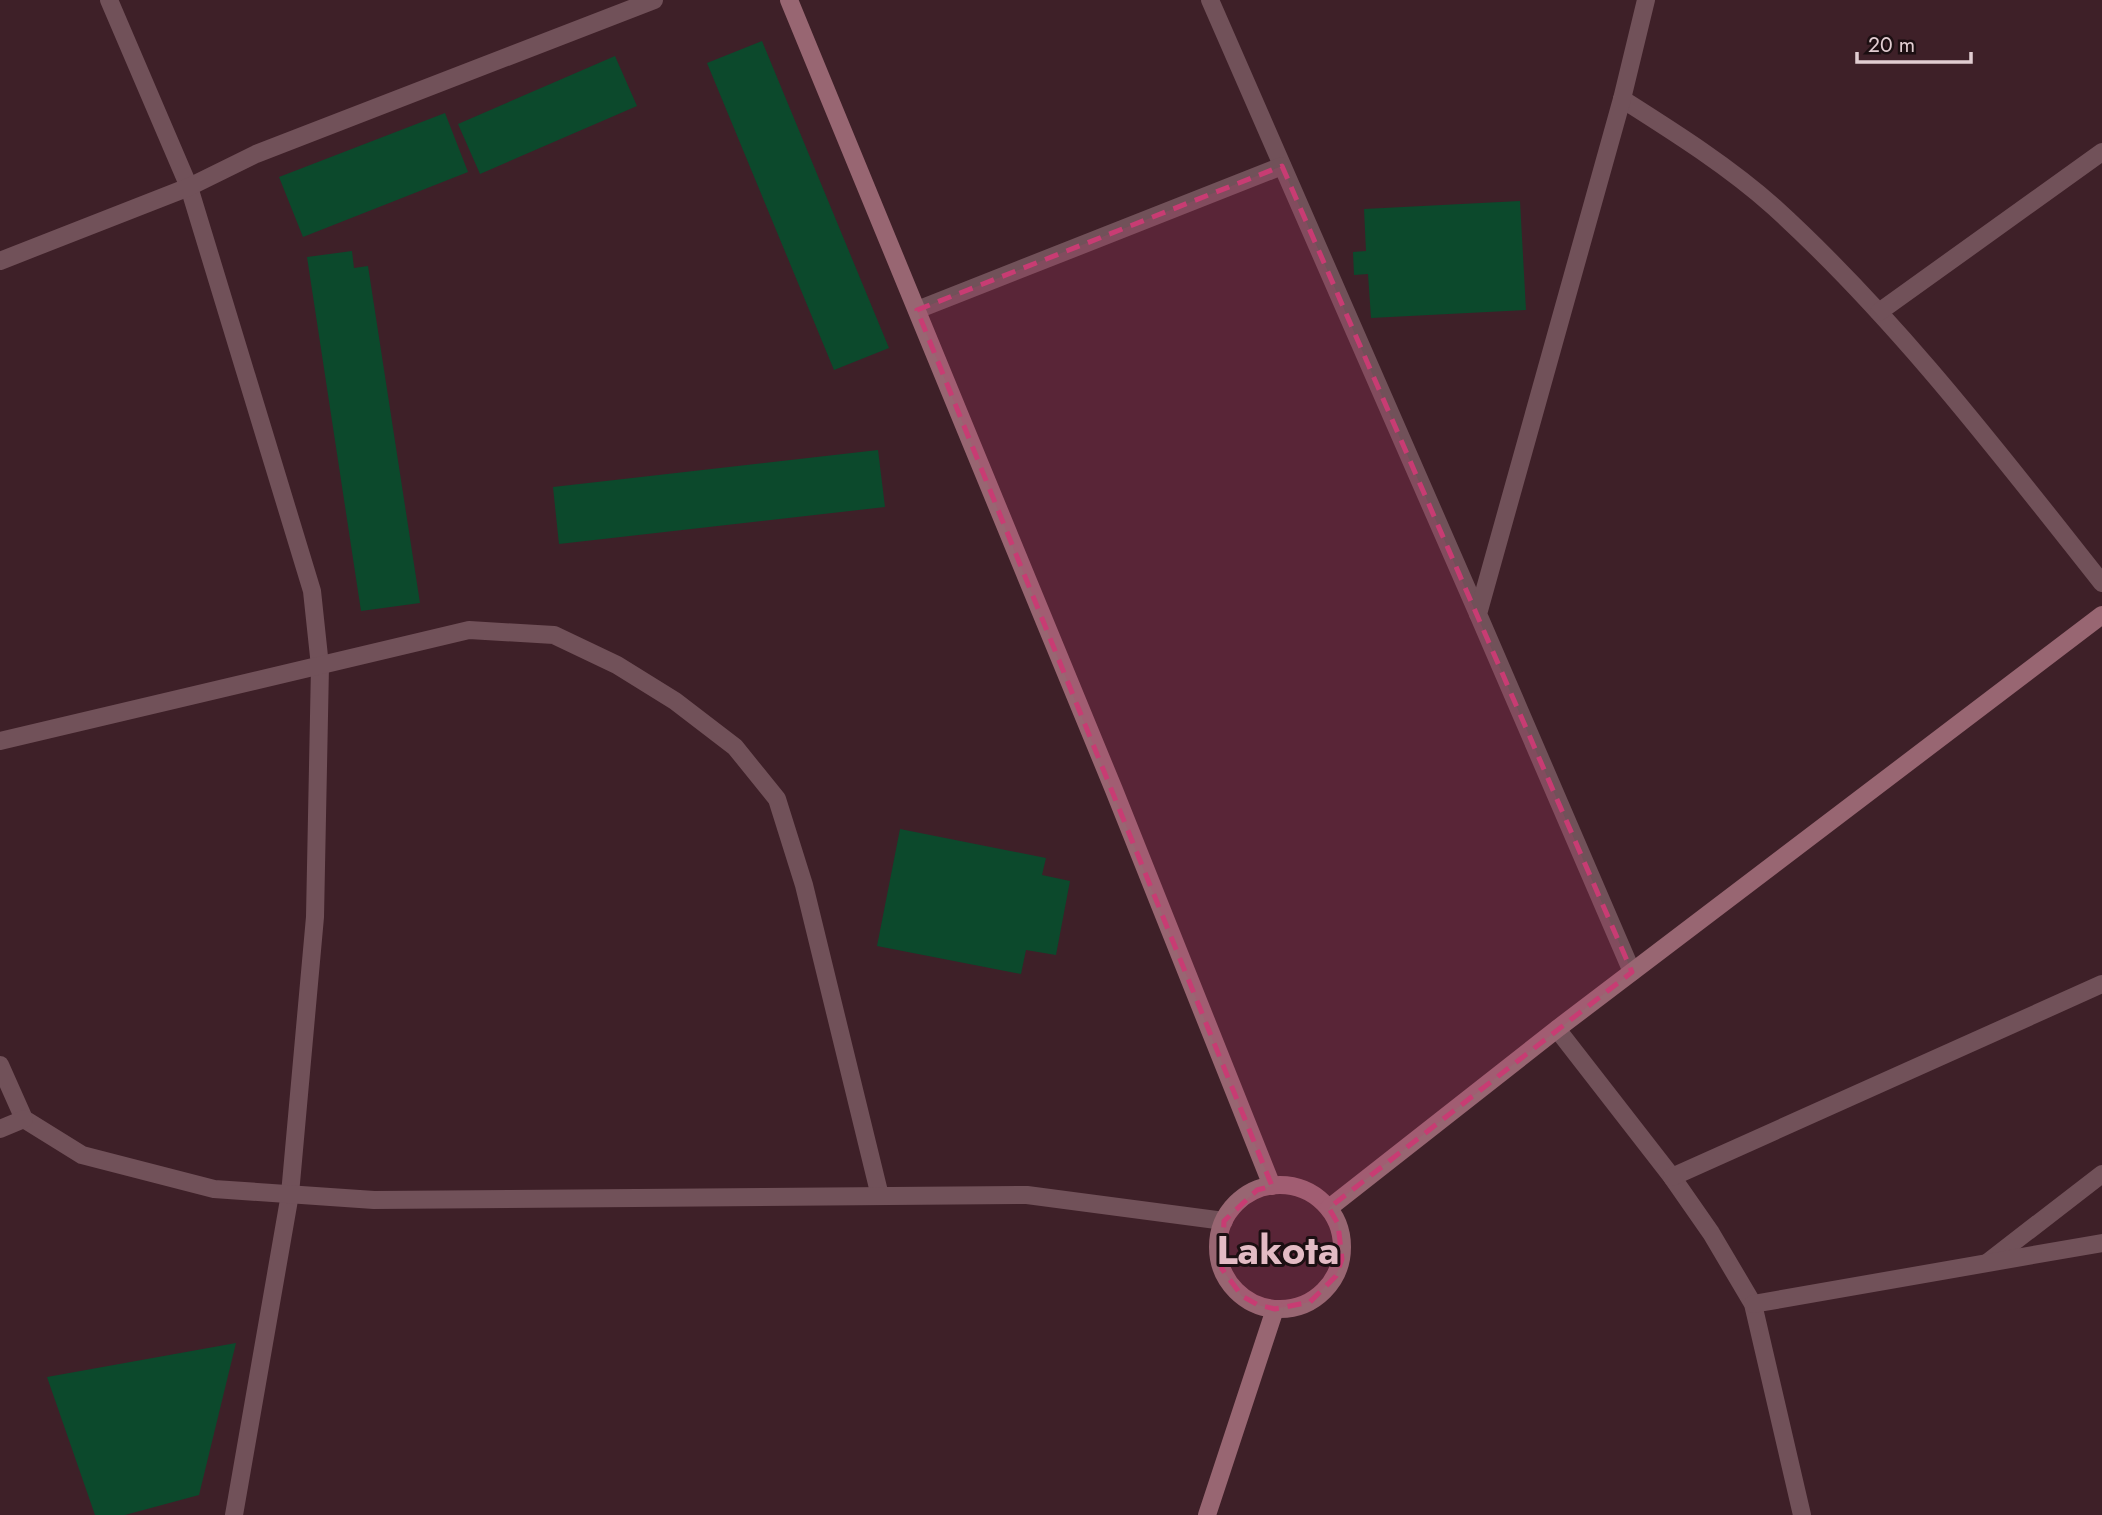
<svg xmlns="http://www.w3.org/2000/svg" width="2102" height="1515" font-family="Jost,sans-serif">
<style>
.building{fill:#0c492c}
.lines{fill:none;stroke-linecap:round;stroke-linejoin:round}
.street{stroke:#715159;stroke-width:18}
.secondary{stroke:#986672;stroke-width:18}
.marked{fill:#c83c73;fill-opacity:0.2;stroke:#c83c73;stroke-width:5;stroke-dasharray:14 9;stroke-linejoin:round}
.labels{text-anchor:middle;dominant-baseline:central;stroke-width:6;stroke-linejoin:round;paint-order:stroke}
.town-label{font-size:40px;font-weight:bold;fill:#e3bbc4;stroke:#1c0f12}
</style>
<rect width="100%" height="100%" fill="#3e2028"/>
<!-- building -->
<g class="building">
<polygon points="762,41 889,348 834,370 707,63"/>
<polygon points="615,56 637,106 480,174 458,124"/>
<polygon points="445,113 468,172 303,237 279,177"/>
<polygon points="1520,201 1526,310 1371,318 1368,274 1354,275 1353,252 1366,251 1364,209"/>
<polygon points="352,251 354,268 368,266 420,603 361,611 307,257"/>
<polygon points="878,450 885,507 559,544 553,487"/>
<polygon points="900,829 1046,858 1042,875 1070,881 1056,955 1026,950 1021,974 877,946"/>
<polygon points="236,1343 199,1495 125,1515 95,1515 47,1377"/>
</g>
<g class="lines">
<!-- street -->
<g class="street">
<polyline points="109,0 189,187 312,591 320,666 315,917 290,1194 234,1515"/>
<polyline points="1210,0 1478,614"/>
<path d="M1622,99C1674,132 1728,166 1774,207C1897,319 1999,453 2102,583"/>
<polyline points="0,261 189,187 256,154 654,0"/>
<polyline points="917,310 1282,166"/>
<polyline points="1879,312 2102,152"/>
<polyline points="0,741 469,630 554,635 617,665 675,701 735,747 777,799 804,885 880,1196"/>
<polyline points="1632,972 1478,614 1622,99 1646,0"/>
<polyline points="1557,1029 1672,1177 1711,1233 1753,1304 1802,1515"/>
<polyline points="0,1065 24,1119 82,1155 214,1189 374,1200 1027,1195 1224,1221"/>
<polyline points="0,1129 24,1119"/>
<polyline points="1672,1177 2102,984"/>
<polyline points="1988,1262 2102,1174"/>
<polyline points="1753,1304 2102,1243"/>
</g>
<!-- secondary -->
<g class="secondary">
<polyline points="789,0 1114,790 1272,1186"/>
<circle cx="1280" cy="1247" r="62"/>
<polyline points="1329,1208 1557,1029 2102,615"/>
<polyline points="1207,1515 1275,1309"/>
</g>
</g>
<!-- marked area -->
<path class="marked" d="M1282,166L1632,972L1329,1208L1338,1224L1342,1259L1336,1276L1310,1302L1275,1309L1258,1305L1242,1296L1222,1269L1224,1221L1257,1190L1272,1186L917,310Z"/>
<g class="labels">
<!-- town labels -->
<g class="town-label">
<text x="1278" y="1250">Lakota</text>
</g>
</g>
<!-- scale -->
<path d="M1857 52v10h114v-10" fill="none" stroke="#e1cdd1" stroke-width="3.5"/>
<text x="1868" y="52" font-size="21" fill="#e1cdd1" stroke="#1c0f12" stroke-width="5" paint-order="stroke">20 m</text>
</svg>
